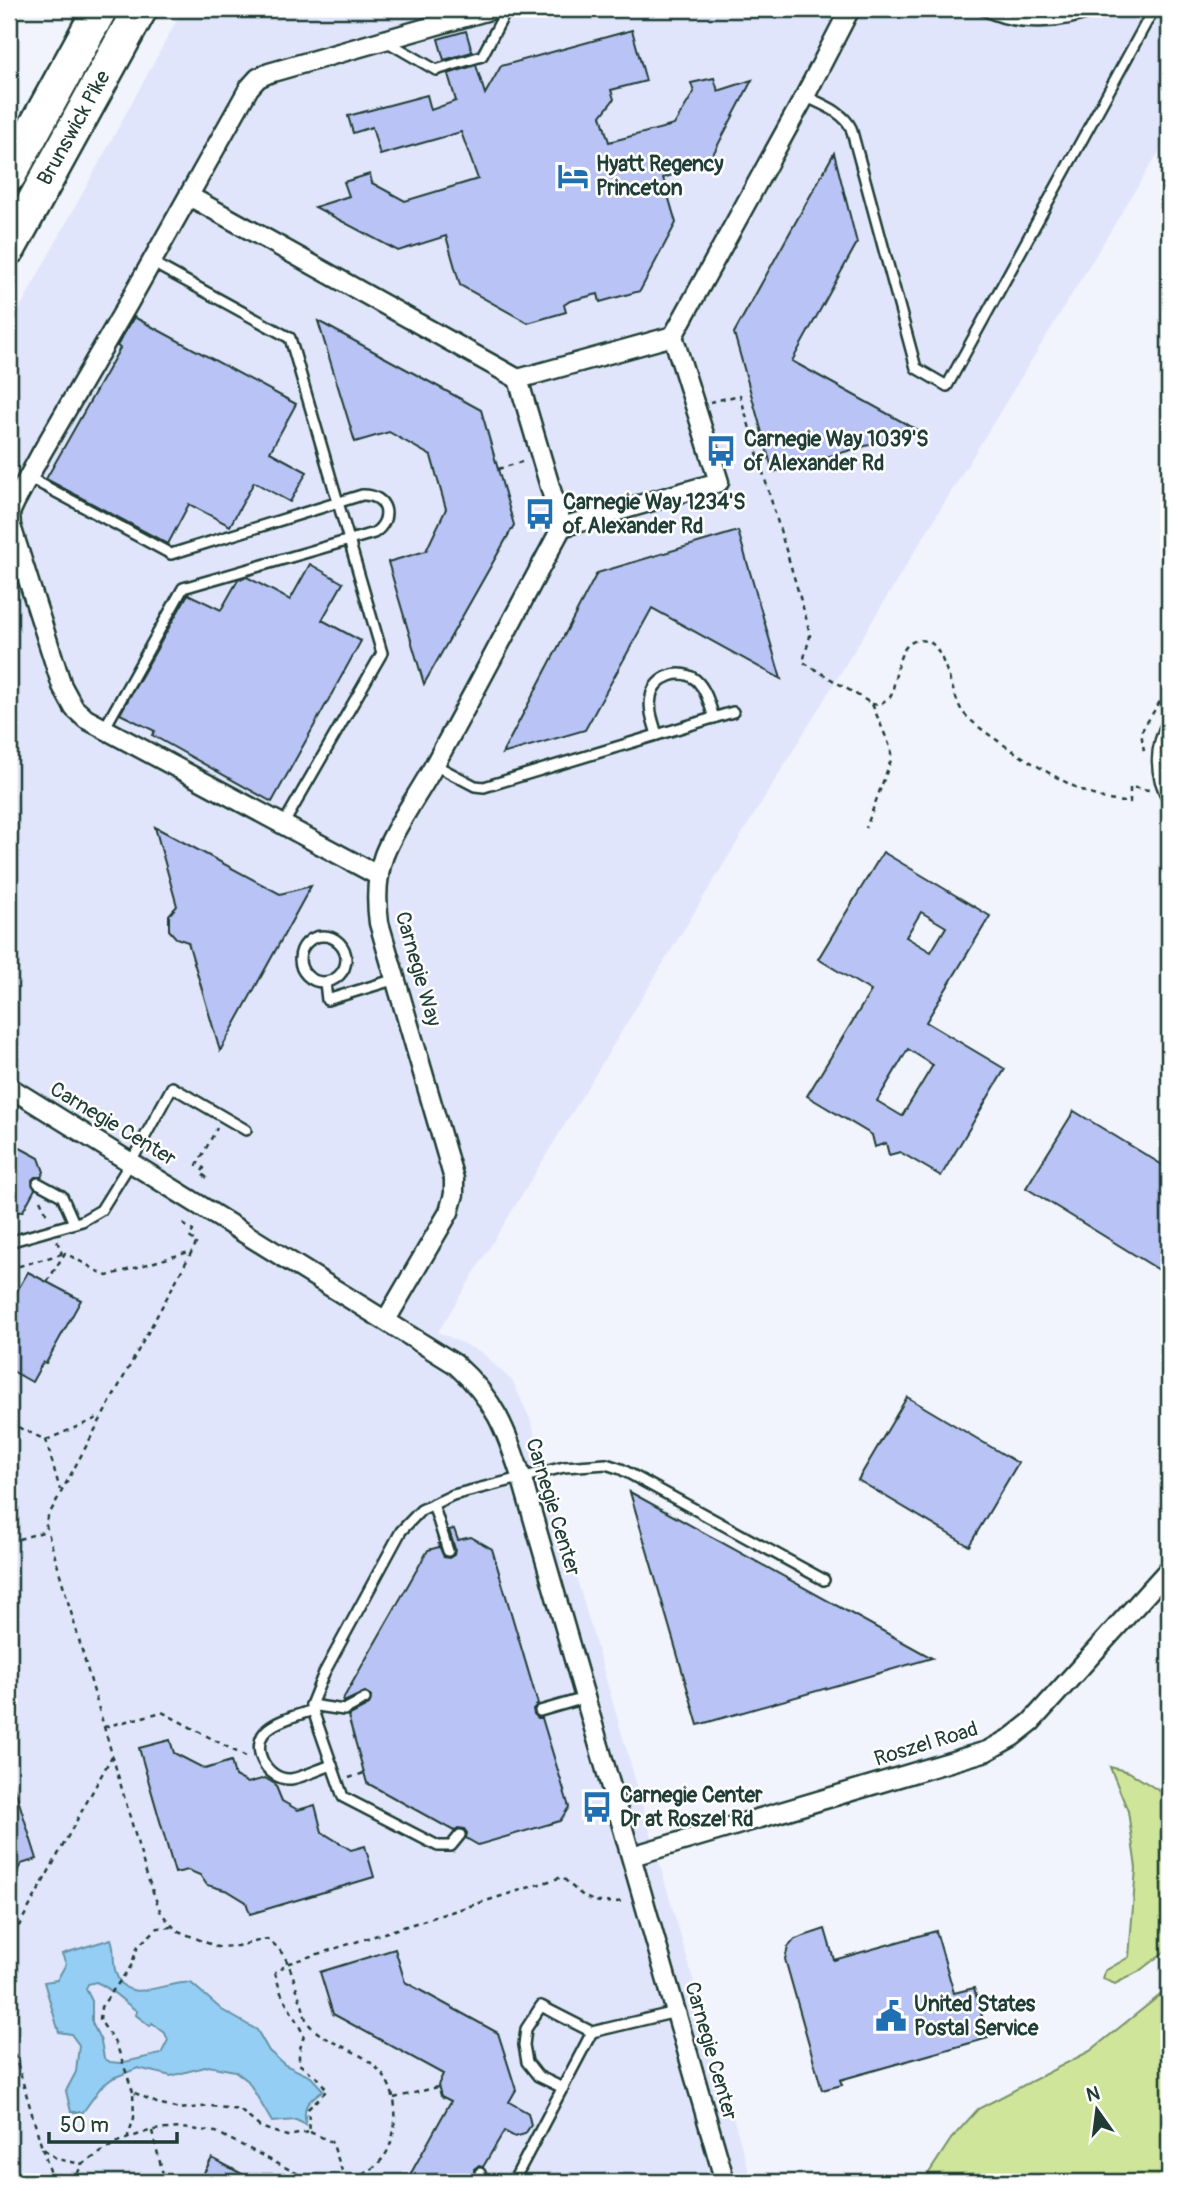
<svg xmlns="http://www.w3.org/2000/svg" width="1178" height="2191" font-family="Pangolin,sans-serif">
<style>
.built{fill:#e0e5fb}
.green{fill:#cee59a;stroke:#769167;stroke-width:2}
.water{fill:#95cef4;stroke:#6694a7;stroke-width:2;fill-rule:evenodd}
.building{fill:#bac3f5;stroke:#1f3d34;stroke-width:2;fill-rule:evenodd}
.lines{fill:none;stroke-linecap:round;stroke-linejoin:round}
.lane-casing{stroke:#1f3d34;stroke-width:14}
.street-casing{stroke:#1f3d34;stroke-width:23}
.highway-casing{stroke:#1f3d34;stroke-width:38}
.path{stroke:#1f3d34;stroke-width:2.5;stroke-dasharray:5 5;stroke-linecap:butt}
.lane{stroke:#fff;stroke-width:9}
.street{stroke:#fff;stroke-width:18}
.highway{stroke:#fff;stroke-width:33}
.labels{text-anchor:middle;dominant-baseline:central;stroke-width:5;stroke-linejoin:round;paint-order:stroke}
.street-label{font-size:21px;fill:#1f3d34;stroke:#fff}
.poi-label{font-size:21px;font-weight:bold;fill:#1f3d34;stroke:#fff;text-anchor:start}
</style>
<rect width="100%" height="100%" fill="#f1f3fd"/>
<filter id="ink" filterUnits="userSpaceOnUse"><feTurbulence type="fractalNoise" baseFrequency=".0143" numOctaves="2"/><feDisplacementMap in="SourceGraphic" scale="14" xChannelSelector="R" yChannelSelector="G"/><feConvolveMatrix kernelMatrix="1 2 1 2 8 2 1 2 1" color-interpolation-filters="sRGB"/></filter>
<g filter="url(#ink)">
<!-- built -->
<polygon class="built" points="183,9 1169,9 1169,135 438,1332 481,1352 513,1382 531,1421 752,2182 9,2182 9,328"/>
<!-- green -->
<g class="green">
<polygon points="1110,1767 1129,1772 1169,1797 1169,1948 1138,1972 1115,1984 1103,1979 1105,1971 1129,1957 1136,1868 1128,1811"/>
<polygon points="1169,1988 1169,2182 923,2182 951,2139 978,2109 1090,2051"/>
</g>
<!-- water -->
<path class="water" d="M111,1939C116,1951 111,1963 117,1976C129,2007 168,1979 191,1983L222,2010L257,2030L269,2051L285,2065L311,2077L323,2090C308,2102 302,2104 306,2125L296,2120L272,2122L248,2081L235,2071L208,2066L171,2076L138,2068L113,2078L101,2087L83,2112H71L66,2091L76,2072L79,2045L71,2034L59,2032L44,1982L57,1980L66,1964L62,1954ZM96,1982C113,1989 122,2001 137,2011L136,2015L150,2026L152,2023L165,2033L168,2040L161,2054L120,2063L110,2062L104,2058L101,2041L92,2023V2001L86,1989L88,1984Z"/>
<!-- building -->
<g class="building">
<polygon points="632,30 646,81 611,90 614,99 601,116 609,142 674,125 694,92 691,83 714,78 718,91 752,80 708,164 663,178 676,223 640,291 600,302 598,294 570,301 564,305 566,312 528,323 460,285 446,236 398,251 315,207 349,196 344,182 370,174 372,183 405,201 478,179 461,132 380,155 372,127 353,133 348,116 427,95 431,110 456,101 448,74 476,65 485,94 501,66"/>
<polygon points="466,31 472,52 444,60 438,39"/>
<polygon points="834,153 857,243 792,361 919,431 773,472 734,333"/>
<polygon points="134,317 296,404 270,452 307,472 290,502 254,482 230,526 189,504 168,544 46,479 120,348 117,346"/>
<polygon points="318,321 481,410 514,525 424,684 388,562 426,551 446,509 431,456 389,432 355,442"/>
<polygon points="738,531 781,679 652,608 585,730 502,754 597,573"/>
<polygon points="310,564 343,583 322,620 361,641 272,802 152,735 155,731 120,714 188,594 221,610 238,580 247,577 290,600"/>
<polygon points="155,827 280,894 311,886 220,1051 188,942 176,938 169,930 169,915 177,906"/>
<path d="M883,852L990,916L926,1022L1005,1069L941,1176L900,1152L889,1155L886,1143L875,1147L872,1135L807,1096L871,991L818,959ZM921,912L946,927L931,952L906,937ZM908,1049L933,1065L902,1116L877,1101Z"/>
<polygon points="1074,1111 1169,1169 1169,1276 1026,1188"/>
<polygon points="9,1142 39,1158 44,1172 41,1177 35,1177 32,1180 35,1189 23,1211 9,1215"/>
<polygon points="28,1272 81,1300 46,1363 43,1362 32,1382 9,1369 9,1287 17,1291"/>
<polygon points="907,1397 1018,1463 969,1546 858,1480"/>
<polygon points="630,1492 932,1658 698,1725"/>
<polygon points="454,1529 458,1540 471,1537 492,1549 538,1704 533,1709 534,1714 538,1718 542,1718 569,1807 560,1821 478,1845 466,1838 467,1833 464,1829 458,1828 454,1831 367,1783 348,1716 369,1705 371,1696 365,1692 344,1702 343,1699 428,1550 439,1547 438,1543 444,1557 449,1558 454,1555 455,1549 449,1530"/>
<polygon points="170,1740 174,1753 205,1769 231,1761 235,1776 248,1783 265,1778 275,1784 282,1801 298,1810 315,1805 322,1832 351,1850 365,1846 374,1877 250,1914 246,1902 228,1891 207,1885 200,1875 188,1870 175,1873 139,1748"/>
<polygon points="9,1780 12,1780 37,1859 21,1864 9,1886"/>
<polygon points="825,1929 834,1960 936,1931 954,1993 974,1988 988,2038 840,2080 842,2085 822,2090 785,1959 788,1947 795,1939"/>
<polygon points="395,1949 405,1982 498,2033 516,2090 509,2102 528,2113 531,2125 525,2134 515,2137 504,2131 483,2167 478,2166 474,2169 475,2182 406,2182 451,2101 441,2096 438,2085 443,2074 333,2014 320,1972"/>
<polygon points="212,2158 257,2182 199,2182"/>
</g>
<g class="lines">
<defs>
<g id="lane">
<path d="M982,9C1017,28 1064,24 1099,9"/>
<polyline points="386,41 436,70 482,56 507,9"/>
<path d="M805,96C820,104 843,111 851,128L916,368L947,386L1151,14L1142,9"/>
<polyline points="151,262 290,338 382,653 283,825"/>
<path d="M28,477L171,554L362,495C388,494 394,520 374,533L183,588L104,729"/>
<path d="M1169,719C1154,747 1153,773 1169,801"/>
<path d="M657,735C654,723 648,710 651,697C654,676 683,666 698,682C707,692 710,706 714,718"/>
<polyline points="435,765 475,786 484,787 733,712"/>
<circle cx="323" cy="959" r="23"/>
<polyline points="325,982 327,1000 396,979"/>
<polyline points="38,1183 62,1196 74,1223"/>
<polyline points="9,1242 82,1221 101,1210 131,1162 172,1087 246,1130"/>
<polyline points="433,1504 448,1551"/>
<polyline points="311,1705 344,1710 365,1699"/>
<path d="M313,1710C299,1715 280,1719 268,1729C248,1745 266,1781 291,1779C304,1777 319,1769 332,1765"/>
<polyline points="540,1711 585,1698"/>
<polyline points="460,1835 451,1846 438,1846 343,1797 311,1705 324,1673 401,1531 421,1510 453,1495 564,1467 606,1464 621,1469 824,1580"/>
<polyline points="563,2088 538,2076 527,2062 524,2045 526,2029 541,2006 592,2032 676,2012"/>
<polyline points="480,2173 483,2182"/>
<polyline points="513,2182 592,2032"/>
</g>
<g id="street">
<polyline points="189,196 518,379"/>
<polyline points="562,527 518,379 673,336 805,96 850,9"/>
<polyline points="562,527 719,482 673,336"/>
<polyline points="379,876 86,719 74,708 62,686 11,526 10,513 15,502 42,452 128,304 249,88 258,78 269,73 493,9"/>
<path d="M9,1087L455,1364C496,1401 505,1428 522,1479L725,2182"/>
<path d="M386,1320L449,1212L454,1194V1179L379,923C376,900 376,877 384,855C397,822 420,793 436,762C479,684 520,605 562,527"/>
<polyline points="632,1856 987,1751 1012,1737 1031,1722 1169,1569"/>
</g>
<g id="highway">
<polyline points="9,175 100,9"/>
<polyline points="9,248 140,9"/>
</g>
</defs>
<!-- lane casing -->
<use href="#lane" class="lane-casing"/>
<!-- street casing -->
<use href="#street" class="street-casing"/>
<!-- highway casing -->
<use href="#highway" class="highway-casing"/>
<!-- path -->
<g class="path">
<polyline points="710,402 740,395 807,621 810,636 803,662 872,704 891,749 891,760 866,828"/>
<polyline points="498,469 525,461"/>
<path d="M872,704L879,705L891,696C898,676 896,634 927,641C943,644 952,695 962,711C977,732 1067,786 1093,795C1105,800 1117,802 1130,802V787L1149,790"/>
<polyline points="1144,751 1141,732 1169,687"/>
<polyline points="207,1178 201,1173 204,1168 197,1165 217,1128"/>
<polyline points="40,1200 48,1216"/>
<path d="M183,1224L193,1231L189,1237L197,1242L45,1522L147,1876L161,1913L176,1930L217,1947L237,1946L267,1939C292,1955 293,1982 303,2008C304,2012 305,2019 308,2023C315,2033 328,2039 338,2044C349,2050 362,2055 371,2063C397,2083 400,2116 390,2145C384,2164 362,2178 342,2182"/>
<polyline points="57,1241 62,1254"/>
<polyline points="9,1269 65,1253"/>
<polyline points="47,1282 65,1253 107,1276 192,1251"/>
<polyline points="9,1423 46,1440 60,1490"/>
<polyline points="46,1440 100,1417"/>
<polyline points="9,1542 46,1531"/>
<polyline points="104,1727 162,1712 248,1758"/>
<polyline points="349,1778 364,1773"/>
<polyline points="9,1944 112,1756"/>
<polyline points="9,2035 42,2148 57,2159 82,2164"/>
<polyline points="133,2092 117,2046 100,2020 101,2007 131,1966 138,1946 158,1928 173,1927"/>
<polyline points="394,2098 438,2087"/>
<polyline points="152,2131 165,2182"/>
<polyline points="310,2132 332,2142 346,2182"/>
<path d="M127,2139L134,2118L133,2092L161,2105L180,2109L211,2106L240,2110L260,2127L287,2136L310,2132L308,2109L327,2090L319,2079L299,2064V2052L304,2035L281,1993L275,1973L289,1963L562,1877C587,1901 591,1905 626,1901"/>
<polyline points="42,2148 54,2182"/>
<polyline points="72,2182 83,2164 117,2142 152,2130 182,2128 216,2132 304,2177 331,2182"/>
</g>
<!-- lane -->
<use href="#lane" class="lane"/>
<!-- street -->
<use href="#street" class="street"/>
<!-- highway -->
<use href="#highway" class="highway"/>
</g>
</g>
<!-- icons -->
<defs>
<symbol id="hotel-bare" viewBox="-9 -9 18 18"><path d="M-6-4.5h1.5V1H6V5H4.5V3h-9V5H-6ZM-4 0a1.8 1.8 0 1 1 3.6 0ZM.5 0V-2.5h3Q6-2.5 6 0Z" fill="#1f6fb2" stroke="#fff" stroke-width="2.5" paint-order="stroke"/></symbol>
<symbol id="bus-bare" viewBox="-9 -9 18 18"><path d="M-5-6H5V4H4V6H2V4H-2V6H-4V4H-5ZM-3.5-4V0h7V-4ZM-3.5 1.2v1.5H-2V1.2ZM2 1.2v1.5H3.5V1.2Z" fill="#1f6fb2" stroke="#fff" stroke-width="2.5" paint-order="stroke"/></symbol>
<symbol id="civic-bare" viewBox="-9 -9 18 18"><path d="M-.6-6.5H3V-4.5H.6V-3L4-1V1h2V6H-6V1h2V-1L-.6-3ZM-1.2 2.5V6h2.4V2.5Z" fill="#1f6fb2" stroke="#fff" stroke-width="2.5" paint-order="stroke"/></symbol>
</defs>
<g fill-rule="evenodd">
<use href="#hotel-bare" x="551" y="154" width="44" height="44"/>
<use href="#bus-bare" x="699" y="429" width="44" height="44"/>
<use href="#bus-bare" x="518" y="492" width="44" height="44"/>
<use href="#bus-bare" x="575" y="1785" width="44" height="44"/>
<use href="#civic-bare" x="869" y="1994" width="44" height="44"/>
</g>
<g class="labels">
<!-- street labels -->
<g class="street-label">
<text transform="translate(74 128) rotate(-61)">Brunswick Pike</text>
<text transform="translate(418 969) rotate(74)">Carnegie Way</text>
<text transform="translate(113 1124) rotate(31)">Carnegie Center</text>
<text transform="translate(553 1507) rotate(73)">Carnegie Center</text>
<text transform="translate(926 1744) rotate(-17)">Roszel Road</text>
<text transform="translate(711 2051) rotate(74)">Carnegie Center</text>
</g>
<!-- poi labels -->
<g class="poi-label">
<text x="596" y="164">Hyatt Regency<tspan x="596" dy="24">Princeton</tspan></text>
<text x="744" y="439">Carnegie Way 1039'S<tspan x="744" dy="24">of Alexander Rd</tspan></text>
<text x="563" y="502">Carnegie Way 1234'S<tspan x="563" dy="24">of Alexander Rd</tspan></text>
<text x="620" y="1795">Carnegie Center<tspan x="620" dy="24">Dr at Roszel Rd</tspan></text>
<text x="914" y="2004">United States<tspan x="914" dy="24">Postal Service</tspan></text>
</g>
</g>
<!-- margin -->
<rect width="1178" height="2191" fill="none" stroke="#fff" stroke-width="35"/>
<rect x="18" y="18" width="1143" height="2156" fill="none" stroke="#1f3d34" stroke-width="2.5" filter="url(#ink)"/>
<!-- north arrow -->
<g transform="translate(1097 2110) rotate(346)" stroke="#ffffff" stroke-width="5" paint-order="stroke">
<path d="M0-5L12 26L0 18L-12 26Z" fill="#1f3d34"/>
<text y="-10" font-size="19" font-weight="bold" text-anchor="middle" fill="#1f3d34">N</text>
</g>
<!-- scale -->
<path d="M49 2132v10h128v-10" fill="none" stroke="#1f3d34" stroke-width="3.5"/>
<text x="60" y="2132" font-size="21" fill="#1f3d34" stroke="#ffffff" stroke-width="5" paint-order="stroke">50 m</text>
</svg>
